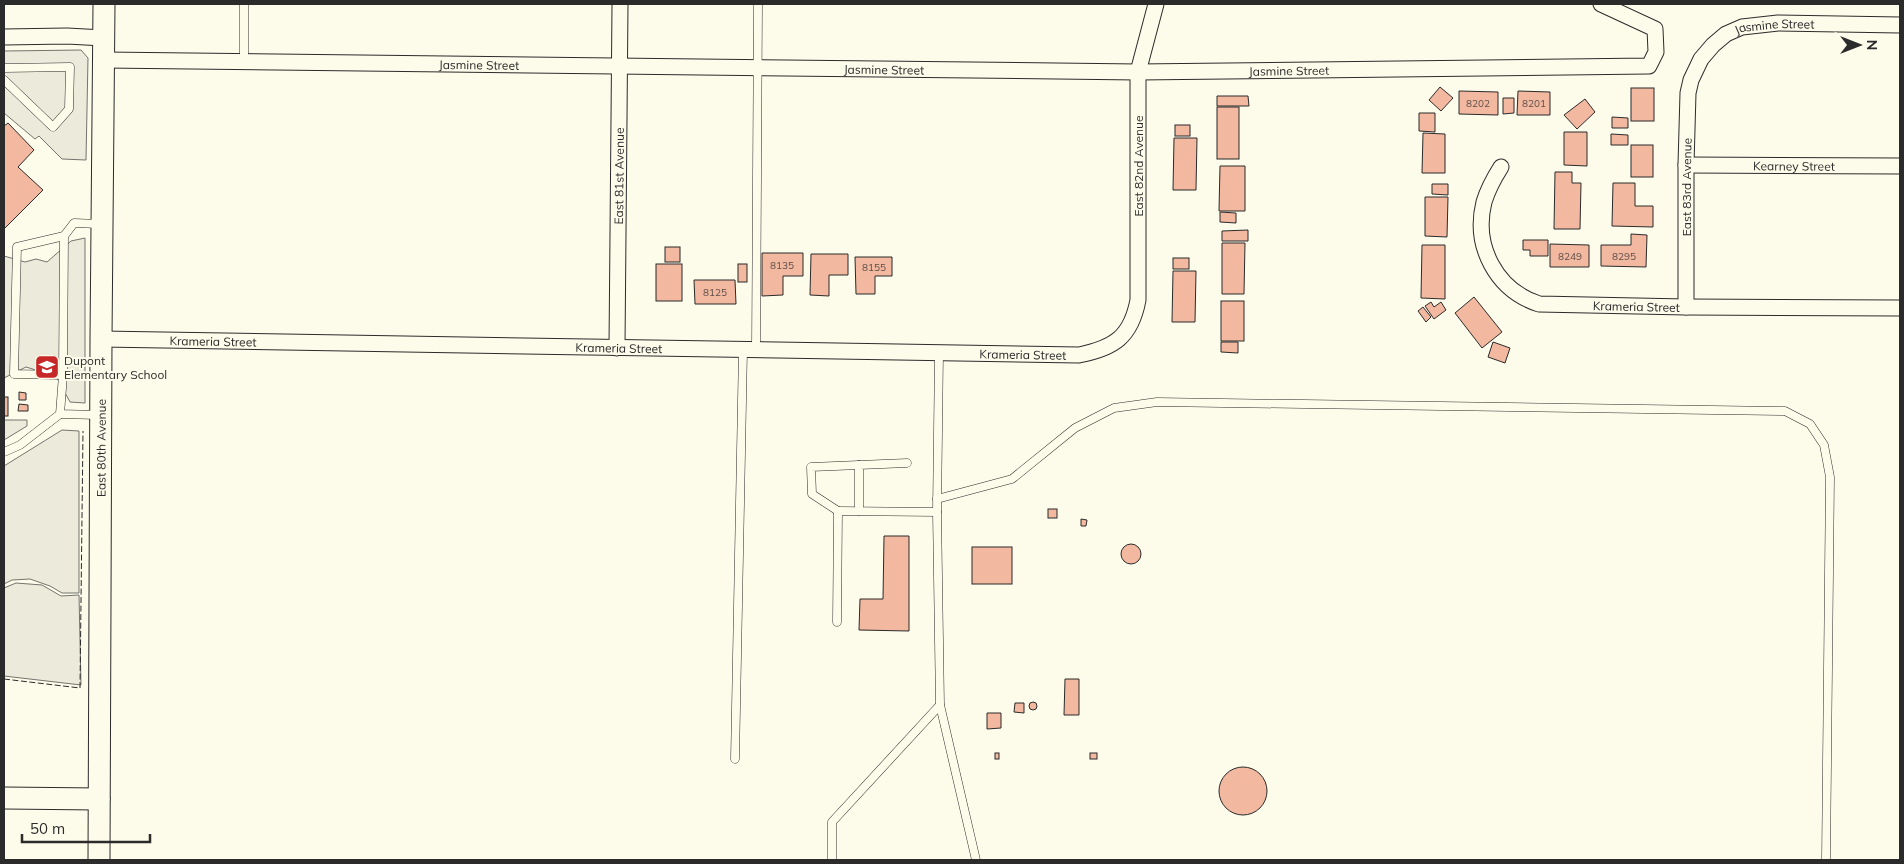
<svg xmlns="http://www.w3.org/2000/svg" width="1904" height="864" font-family="Mulish,sans-serif">
<style>
.green{fill:#ecebdb;stroke:#74746e}
.parking{fill:#eceadb;stroke:#74746e}
.building{fill:#f2b8a0;stroke:#2b2b2b}
.lines{fill:none;stroke-linecap:round;stroke-linejoin:round}
.lane-casing{stroke:#2b2b2b;stroke-width:9}
.street-casing{stroke:#2b2b2b;stroke-width:17}
.secondary-casing{stroke:#2b2b2b;stroke-width:23}
.lane{stroke:#fdfbea;stroke-width:8}
.street{stroke:#fdfbea;stroke-width:15}
.secondary{stroke:#fdfbea;stroke-width:21}
.fence{stroke:#2b2b2b;stroke-width:1;stroke-dasharray:6 2.5;stroke-linecap:butt}
.labels{text-anchor:middle;dominant-baseline:central;stroke-width:4;stroke-linejoin:round;paint-order:stroke}
.number-label{font-size:10px;fill:#5d4e48}
.street-label{font-size:12px;fill:#2b2b2b;stroke:#fdfbea}
.poi-label{font-size:12px;fill:#2b2b2b;stroke:#fdfbea;text-anchor:start}
</style>
<rect width="100%" height="100%" fill="#fdfbea"/>
<!-- green -->
<g class="green">
<polygon points="4,420 27,420 27,426 4,440"/>
<polygon points="62,430 79,431 79,593 62,593 50,586 30,579 12,580 4,584 4,466"/>
<polygon points="16,583 42,585 61,596 79,595 81,685 4,676 4,588"/>
</g>
<!-- parking -->
<g class="parking">
<polygon points="81,50 88,58 86,160 62,159 39,136 35,139 4,113 4,51"/>
<polygon points="85,238 85,403 70,402 51,367 39,371 26,367 4,378 4,256 25,262 36,259 47,262 71,241"/>
</g>
<!-- building -->
<g class="building">
<polygon points="1440,87 1453,98 1441,111 1429,100"/>
<rect x="1631" y="88" width="23" height="33"/>
<polygon points="1459,91 1498,92 1498,115 1459,114"/>
<polygon points="1518,91 1550,92 1550,115 1517,115"/>
<polygon points="1217,96 1248,96 1249,106 1217,106"/>
<polygon points="1503,98 1514,98 1514,113 1503,114"/>
<polygon points="1585,99 1595,112 1577,129 1564,115"/>
<rect x="1217" y="107" width="22" height="52"/>
<polygon points="1419,113 1435,113 1435,132 1419,131"/>
<polygon points="1612,117 1628,118 1628,128 1612,128"/>
<polygon points="8,123 34,150 18,167 43,190 4,229 4,126"/>
<rect x="1175" y="125" width="15" height="11"/>
<polygon points="1564,132 1587,132 1587,166 1564,165"/>
<polygon points="1423,133 1445,134 1445,173 1422,173"/>
<polygon points="1611,134 1628,135 1628,145 1611,145"/>
<polygon points="1174,138 1197,138 1196,190 1173,190"/>
<rect x="1631" y="145" width="22" height="32"/>
<polygon points="1220,166 1245,166 1245,211 1219,211"/>
<polygon points="1555,172 1572,172 1572,183 1581,183 1580,229 1554,229"/>
<polygon points="1613,183 1635,183 1635,206 1653,206 1653,227 1612,226"/>
<polygon points="1432,184 1448,184 1448,195 1432,194"/>
<polygon points="1425,197 1448,197 1447,237 1425,236"/>
<polygon points="1220,212 1236,213 1236,223 1220,222"/>
<polygon points="1248,230 1248,241 1222,241 1222,231"/>
<polygon points="1631,234 1647,235 1646,267 1601,266 1601,245 1631,245"/>
<polygon points="1523,240 1548,240 1548,256 1530,256 1530,250 1523,250"/>
<polygon points="1222,243 1245,243 1244,294 1222,294"/>
<polygon points="1550,244 1589,245 1589,267 1550,267"/>
<polygon points="1422,245 1445,245 1445,299 1421,298"/>
<rect x="665" y="247" width="15" height="15"/>
<polygon points="762,253 803,253 803,276 783,276 783,295 762,296"/>
<polygon points="811,254 848,254 848,275 829,275 829,296 810,295"/>
<polygon points="855,257 892,257 892,276 875,276 875,294 856,294"/>
<rect x="1173" y="258" width="16" height="11"/>
<rect x="656" y="264" width="26" height="37"/>
<rect x="738" y="264" width="9" height="18"/>
<polygon points="1173,271 1196,271 1195,322 1172,322"/>
<polygon points="694,280 735,280 736,304 695,304"/>
<polygon points="1474,297 1502,332 1482,348 1455,313"/>
<rect x="1221" y="301" width="23" height="40"/>
<polygon points="1431,302 1434,307 1441,302 1446,310 1434,319 1425,306"/>
<polygon points="1423,307 1431,317 1426,322 1418,311"/>
<polygon points="1221,342 1238,342 1238,353 1221,352"/>
<polygon points="1493,342 1510,348 1505,363 1488,357"/>
<polygon points="19,392 26,393 26,400 19,400"/>
<rect x="4" y="397" width="4" height="19"/>
<polygon points="19,404 28,405 28,411 18,411"/>
<rect x="1048" y="509" width="9" height="9"/>
<polygon points="1081,519 1087,520 1086,526 1081,526"/>
<polygon points="884,536 909,536 909,631 859,630 860,599 883,599"/>
<circle cx="1131" cy="554" r="10"/>
<rect x="972" y="547" width="40" height="37"/>
<polygon points="1065,679 1079,679 1079,715 1064,715"/>
<circle cx="1033" cy="706" r="4"/>
<polygon points="1015,703 1024,703 1024,713 1014,712"/>
<polygon points="987,713 1001,713 1001,728 987,729"/>
<rect x="995" y="753" width="4" height="6"/>
<rect x="1090" y="753" width="7" height="6"/>
<circle cx="1243" cy="791" r="24"/>
</g>
<g class="lines">
<defs>
<g id="lane">
<polyline points="244,61 244,4"/>
<polyline points="4,68 70,67 69,109 53,127 4,80"/>
<polyline points="756,350 758,4"/>
<polyline points="939,353 937,512 940,705 976,860"/>
<polyline points="63,375 14,374 17,247 64,236"/>
<polyline points="98,415 60,414 63,375 64,236 74,223 100,224"/>
<polyline points="4,452 20,445 60,414"/>
<polyline points="937,499 1012,479 1075,428 1114,408 1157,402 1785,411 1810,424 1824,445 1830,477 1826,860"/>
<polyline points="838,511 812,494 811,467 859,465"/>
<polyline points="859,511 859,465 907,463"/>
<polyline points="837,622 838,511 937,512"/>
<polyline points="735,759 743,350"/>
<polyline points="832,860 832,822 940,705"/>
</g>
<g id="street">
<polyline points="4,37 67,36 104,38"/>
<path id="s1" d="M104,60L1138,72L1649,66L1656,52L1655,29L1601,4"/>
<path id="s2" d="M1686,165L1900,166"/>
<path id="s3" d="M1501,167C1494,178 1488,189 1484,202C1473,246 1496,290 1539,304L1686,307L1900,308"/>
<path id="s4" d="M1686,307V165L1688,93L1691,80L1701,59L1713,45L1726,34L1742,27L1778,23L1900,25"/>
<path id="s5" d="M101,339L1079,355C1114,348 1131,337 1138,300V72L1156,4"/>
<path id="s6" d="M617,348L620,4"/>
</g>
<g id="secondary">
<polyline points="4,798 99,799"/>
<path id="s7" d="M99,860L101,339L104,4"/>
</g>
</defs>
<!-- lane casing -->
<use href="#lane" class="lane-casing"/>
<!-- street casing -->
<use href="#street" class="street-casing"/>
<!-- secondary casing -->
<use href="#secondary" class="secondary-casing"/>
<!-- lane -->
<use href="#lane" class="lane"/>
<!-- street -->
<use href="#street" class="street"/>
<!-- secondary -->
<use href="#secondary" class="secondary"/>
<!-- fence -->
<polyline class="fence" points="4,679 80,688 83,431"/>
</g>
<!-- icons -->
<defs>
<symbol id="school-square" viewBox="-11 -11 22 22"><rect x="-9" y="-9" width="18" height="18" rx="4" fill="#c62828" stroke="#fdfbea"/><path d="M0-5L7-2L0 1L-7-2ZM-4 1L0 2.5L4 1V4Q0 6-4 4Z" fill="#fff"/></symbol>
</defs>
<g fill-rule="evenodd">
<use href="#school-square" x="33" y="353" width="28" height="28"/>
</g>
<g class="labels">
<!-- number labels -->
<g class="number-label">
<text x="1478" y="103">8202</text>
<text x="1534" y="103">8201</text>
<text x="1570" y="256">8249</text>
<text x="1624" y="256">8295</text>
<text x="782" y="265">8135</text>
<text x="874" y="267">8155</text>
<text x="715" y="292">8125</text>
</g>
<!-- street labels -->
<g class="street-label">
<text stroke="none"><textPath href="#s4" startOffset="336">Jasmine Street</textPath></text>
<text stroke="none"><textPath href="#s1" startOffset="375">Jasmine Street</textPath></text>
<text stroke="none"><textPath href="#s1" startOffset="780">Jasmine Street</textPath></text>
<text stroke="none"><textPath href="#s1" startOffset="1185">Jasmine Street</textPath></text>
<text transform="translate(1138 166) rotate(-90)">East 82nd Avenue</text>
<text stroke="none"><textPath href="#s2" startOffset="108">Kearney Street</textPath></text>
<text stroke="none"><textPath href="#s6" startOffset="172">East 81st Avenue</textPath></text>
<text stroke="none"><textPath href="#s4" startOffset="120">East 83rd Avenue</textPath></text>
<text stroke="none"><textPath href="#s3" startOffset="264">Krameria Street</textPath></text>
<text stroke="none"><textPath href="#s5" startOffset="112">Krameria Street</textPath></text>
<text stroke="none"><textPath href="#s5" startOffset="518">Krameria Street</textPath></text>
<text stroke="none"><textPath href="#s5" startOffset="922">Krameria Street</textPath></text>
<text stroke="none"><textPath href="#s7" startOffset="412">East 80th Avenue</textPath></text>
</g>
<!-- poi labels -->
<g class="poi-label">
<text x="64" y="360">Dupont<tspan x="64" dy="14">Elementary School</tspan></text>
</g>
</g>
<!-- border -->
<rect width="1904" height="864" fill="none" stroke="#2b2b2b" stroke-width="10"/>
<!-- north arrow -->
<g transform="translate(1859 45) rotate(90)" stroke="#fdfbea" stroke-width="4" paint-order="stroke">
<path d="M0-4L9 19L0 12L-9 19Z" fill="#2b2b2b"/>
<text y="-8" font-size="14" font-weight="bold" text-anchor="middle" fill="#2b2b2b">N</text>
</g>
<!-- scale -->
<path d="M22 834v8h128v-8" fill="none" stroke="#2b2b2b" stroke-width="2.5"/>
<text x="30" y="834" font-size="15" fill="#2b2b2b" stroke="#fdfbea" stroke-width="4" paint-order="stroke">50 m</text>
</svg>
